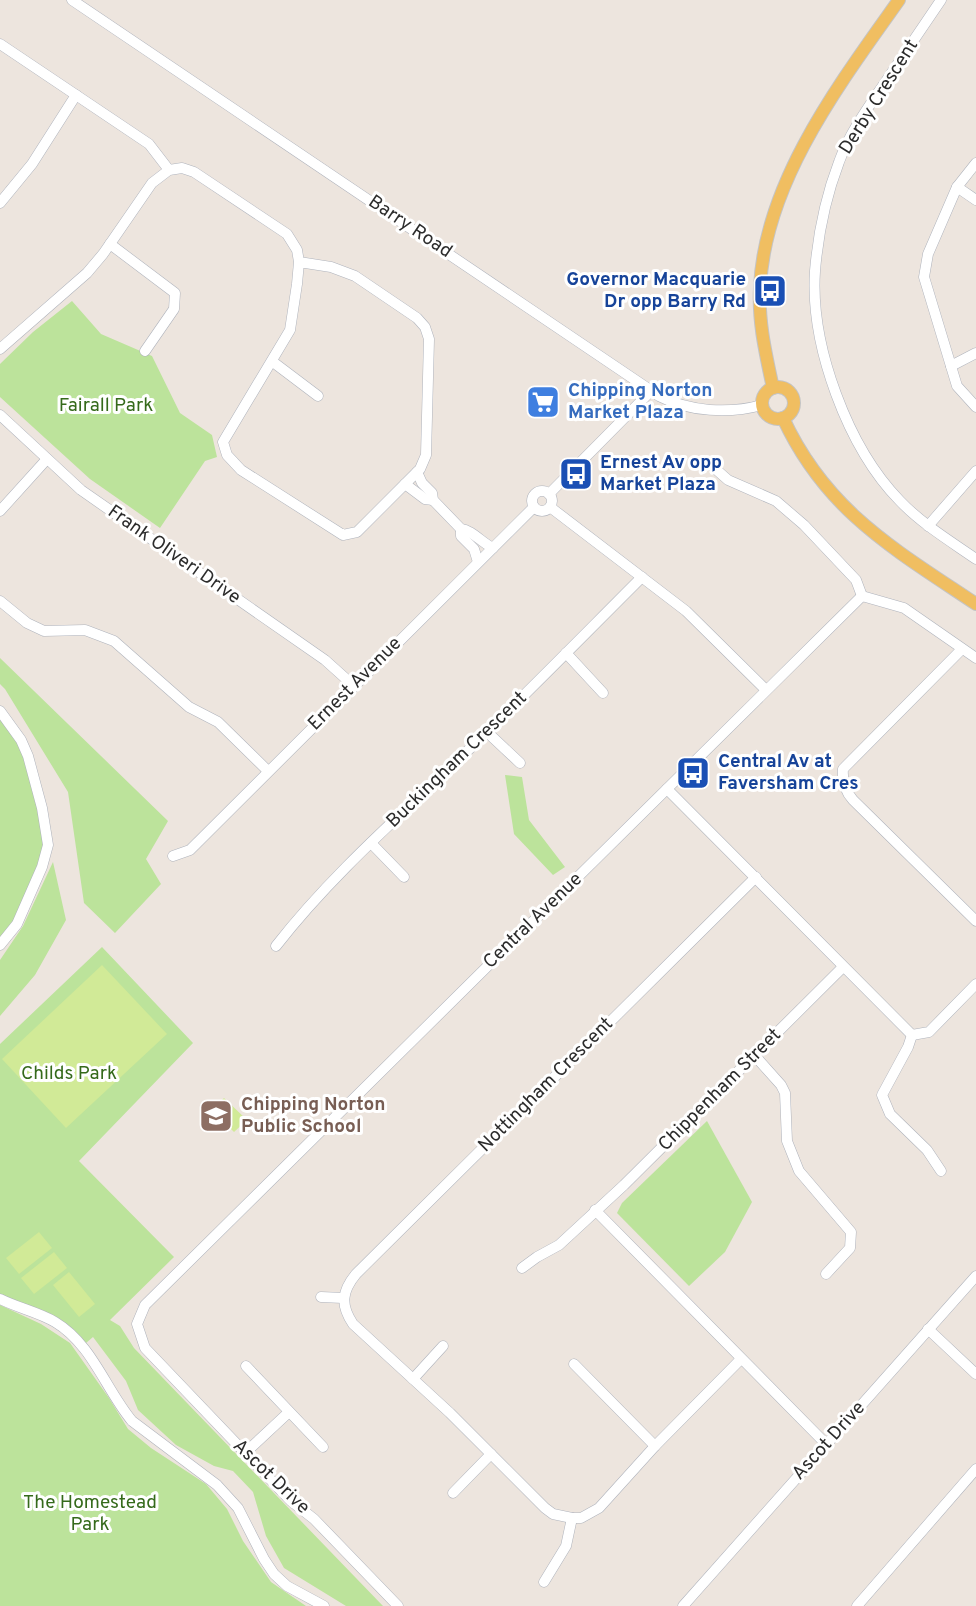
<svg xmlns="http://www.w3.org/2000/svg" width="976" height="1606" font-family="Overpass,sans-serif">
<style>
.green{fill:#bce39b}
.pitch{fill:#d1ea97}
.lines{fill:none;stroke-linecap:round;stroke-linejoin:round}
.minor-casing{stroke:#afb3bc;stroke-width:11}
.major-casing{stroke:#c4c4c4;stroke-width:14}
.minor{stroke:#fff;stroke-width:10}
.major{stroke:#f0be61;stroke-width:12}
.labels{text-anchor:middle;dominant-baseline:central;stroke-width:6;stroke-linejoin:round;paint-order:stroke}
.street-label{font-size:19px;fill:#2c2c2c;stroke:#fff}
.transit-label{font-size:19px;font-weight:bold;fill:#164399;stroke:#fff;text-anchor:start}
.shop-label{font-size:19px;font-weight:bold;fill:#366cbe;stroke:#fff;text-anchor:start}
.park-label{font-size:19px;fill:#356a1b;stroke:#fff}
.education-label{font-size:19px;font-weight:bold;fill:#785e54;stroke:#fff;text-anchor:start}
</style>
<rect width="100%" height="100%" fill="#ede5de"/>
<!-- green -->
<g class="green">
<polygon points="72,301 101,334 152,356 180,413 212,435 217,457 205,461 160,528 90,479 0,397 0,364 33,332"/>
<polygon points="0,658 168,821 146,859 161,884 115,933 84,903 68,792 5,689 0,684"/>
<polygon points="0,711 21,740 48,845 17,924 0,942"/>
<polygon points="505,775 522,777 529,820 565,867 553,875 514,834"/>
<polygon points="53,862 66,920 35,975 0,1016 0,960 23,926"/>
<polygon points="102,947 193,1043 79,1161 174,1257 110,1320 120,1326 134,1348 383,1606 346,1606 284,1568 266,1536 253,1492 233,1471 214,1466 176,1445 138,1410 126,1381 93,1337 86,1343 60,1320 0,1294 0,1044"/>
<polygon points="707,1121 752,1202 725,1252 689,1286 617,1213 622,1203"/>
<polygon points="0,1305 41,1324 70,1343 109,1398 128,1429 151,1448 206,1484 227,1509 243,1541 271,1582 306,1606 0,1606"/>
</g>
<!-- pitch -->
<g class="pitch">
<polygon points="102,965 167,1034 66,1128 2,1059"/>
<polygon points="224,1098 247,1120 234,1132 212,1110"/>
<polygon points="39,1232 52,1248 19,1274 6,1258"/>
<polygon points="54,1252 67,1268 34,1294 21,1278"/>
<polygon points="69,1272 95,1304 79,1317 53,1285"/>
</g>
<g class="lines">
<defs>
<g id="minor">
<path d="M72,0L659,396C690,412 729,414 762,405"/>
<path d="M941,0C922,28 903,56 884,84C867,109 849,134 839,162C826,196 818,235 815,271C810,346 848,448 900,501C922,524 950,541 976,559"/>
<polyline points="0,44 149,144 169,170"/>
<polyline points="976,163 957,187 928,254 924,277 957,386 976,407"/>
<polyline points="957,187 976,200"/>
<polyline points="0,203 32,164 76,95"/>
<polyline points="110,244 175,293 174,309 145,351"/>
<polyline points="0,349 87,273 103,254 152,183 169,170 182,168 194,172 287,234 297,250 299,262 297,284 290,330 223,442 227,455 241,470 343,535 357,532 420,469 426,455 429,339 425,327 417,318 355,276 331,267 299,262"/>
<polyline points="273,362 318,396"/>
<polyline points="951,366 976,353"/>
<polyline points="0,415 81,490 325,660 354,686"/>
<polyline points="711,465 728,480 776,501 804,525 856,580 862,596"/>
<path d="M417,472L422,483L432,493L433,500L461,529C472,530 482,543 493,548"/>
<polyline points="405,484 425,499 433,500"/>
<circle cx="542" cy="501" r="10"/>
<polyline points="549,494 652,390"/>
<polyline points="550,507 686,611 766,690"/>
<polyline points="0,511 47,459"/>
<polyline points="928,526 976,471"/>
<polyline points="461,529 461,536 474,549 478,562"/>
<polyline points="862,596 904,608 976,658"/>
<polyline points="0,601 27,623 44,631 85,630 114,641 189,707 218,722 268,771"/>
<path d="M962,649L843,769C842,781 845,791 853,800L976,921"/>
<polyline points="566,653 603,693"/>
<polyline points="0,711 21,740 28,756 42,808 48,845 42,867 17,924 0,945"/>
<polyline points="487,732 520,763"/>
<polyline points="667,789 912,1035"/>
<polyline points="371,843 404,877"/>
<polyline points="173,856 190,850 534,507"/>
<path d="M276,946C329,878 394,821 456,762C519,701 580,639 642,577"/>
<polyline points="912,1035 908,1047 882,1095 890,1114 927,1150 941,1171"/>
<polyline points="912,1035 929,1032 976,984"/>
<polyline points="755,1056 781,1085 785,1093 787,1141 799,1171 851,1232 850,1248 826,1274"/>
<polyline points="595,1210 826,1444"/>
<polyline points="522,1268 537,1257 559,1245 624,1185 843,967"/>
<polyline points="321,1297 343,1298"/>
<path d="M0,1299C18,1308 38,1312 55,1322C92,1344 106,1390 132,1421L217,1485L238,1508L264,1559L274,1574L287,1586L324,1606"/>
<polyline points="928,1329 976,1374"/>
<path d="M741,1359L655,1446L599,1508L581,1518H572L553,1514L545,1508L450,1413L353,1324C340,1305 342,1291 356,1274L756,877"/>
<polyline points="574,1364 655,1446"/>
<polyline points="246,1366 323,1447"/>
<polyline points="413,1379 443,1346"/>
<polyline points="245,1453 289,1412"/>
<polyline points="453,1493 491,1454"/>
<polyline points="544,1582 566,1546 572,1518"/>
<polyline points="398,1606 314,1519 291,1501 145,1348 137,1324 145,1305 862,596"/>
<polyline points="683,1606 976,1276"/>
<polyline points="857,1606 976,1469"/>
</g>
<g id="major">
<circle cx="778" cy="403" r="16"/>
<path d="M773,388C766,355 758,322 760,288C764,183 840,83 899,0"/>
<path d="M783,418C826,511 894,549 976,604"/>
</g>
</defs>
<!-- minor casing -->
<use href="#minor" class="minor-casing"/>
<!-- major casing -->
<use href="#major" class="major-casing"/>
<!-- minor -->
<use href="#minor" class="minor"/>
<!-- major -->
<use href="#major" class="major"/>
</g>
<!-- icons -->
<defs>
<symbol id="bus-square" viewBox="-11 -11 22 22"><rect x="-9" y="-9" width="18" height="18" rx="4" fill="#1a4fb4" stroke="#fff"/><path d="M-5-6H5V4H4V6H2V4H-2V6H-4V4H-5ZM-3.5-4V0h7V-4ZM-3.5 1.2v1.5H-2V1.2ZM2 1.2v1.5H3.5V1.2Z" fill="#fff"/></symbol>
<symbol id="supermarket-square" viewBox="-11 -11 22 22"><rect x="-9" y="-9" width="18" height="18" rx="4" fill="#3f7fe0" stroke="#fff"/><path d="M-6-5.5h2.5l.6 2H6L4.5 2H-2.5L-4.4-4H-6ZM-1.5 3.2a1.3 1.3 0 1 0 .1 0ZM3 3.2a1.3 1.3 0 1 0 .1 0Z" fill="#fff"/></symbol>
<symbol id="school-square" viewBox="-11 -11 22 22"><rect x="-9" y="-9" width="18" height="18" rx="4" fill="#8d6e63" stroke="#fff"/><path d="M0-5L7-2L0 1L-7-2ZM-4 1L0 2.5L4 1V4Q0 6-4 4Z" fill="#fff"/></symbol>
</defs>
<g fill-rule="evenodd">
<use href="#bus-square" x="751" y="272" width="38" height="38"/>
<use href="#supermarket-square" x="524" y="383" width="38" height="38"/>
<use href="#bus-square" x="557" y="455" width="38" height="38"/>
<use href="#bus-square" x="674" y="754" width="38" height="38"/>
<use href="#school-square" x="197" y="1097" width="38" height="38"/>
</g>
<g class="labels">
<!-- street labels -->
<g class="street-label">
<text transform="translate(879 97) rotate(-58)">Derby Crescent</text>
<text transform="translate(410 227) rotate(34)">Barry Road</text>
<text transform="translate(174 555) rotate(35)">Frank Oliveri Drive</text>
<text transform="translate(355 684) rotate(-45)">Ernest Avenue</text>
<text transform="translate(457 760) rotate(-44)">Buckingham Crescent</text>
<text transform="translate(533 921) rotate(-44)">Central Avenue</text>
<text transform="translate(546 1085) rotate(-45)">Nottingham Crescent</text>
<text transform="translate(720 1090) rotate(-45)">Chippenham Street</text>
<text transform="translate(829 1441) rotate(-48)">Ascot Drive</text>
<text transform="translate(271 1477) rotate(44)">Ascot Drive</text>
</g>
<!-- transit labels -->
<g class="transit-label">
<text x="746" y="280" text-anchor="end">Governor Macquarie<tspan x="746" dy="22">Dr opp Barry Rd</tspan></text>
<text x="600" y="463">Ernest Av opp<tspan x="600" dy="22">Market Plaza</tspan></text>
<text x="718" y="762">Central Av at<tspan x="718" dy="22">Faversham Cres</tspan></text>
</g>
<!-- shop labels -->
<g class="shop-label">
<text x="568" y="391">Chipping Norton<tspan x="568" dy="22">Market Plaza</tspan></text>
</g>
<!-- park labels -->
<g class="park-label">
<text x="106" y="406">Fairall Park</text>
<text x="69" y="1074">Childs Park</text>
<text x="90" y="1503">The Homestead<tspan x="90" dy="22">Park</tspan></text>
</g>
<!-- education labels -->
<g class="education-label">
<text x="241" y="1105">Chipping Norton<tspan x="241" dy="22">Public School</tspan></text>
</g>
</g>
</svg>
